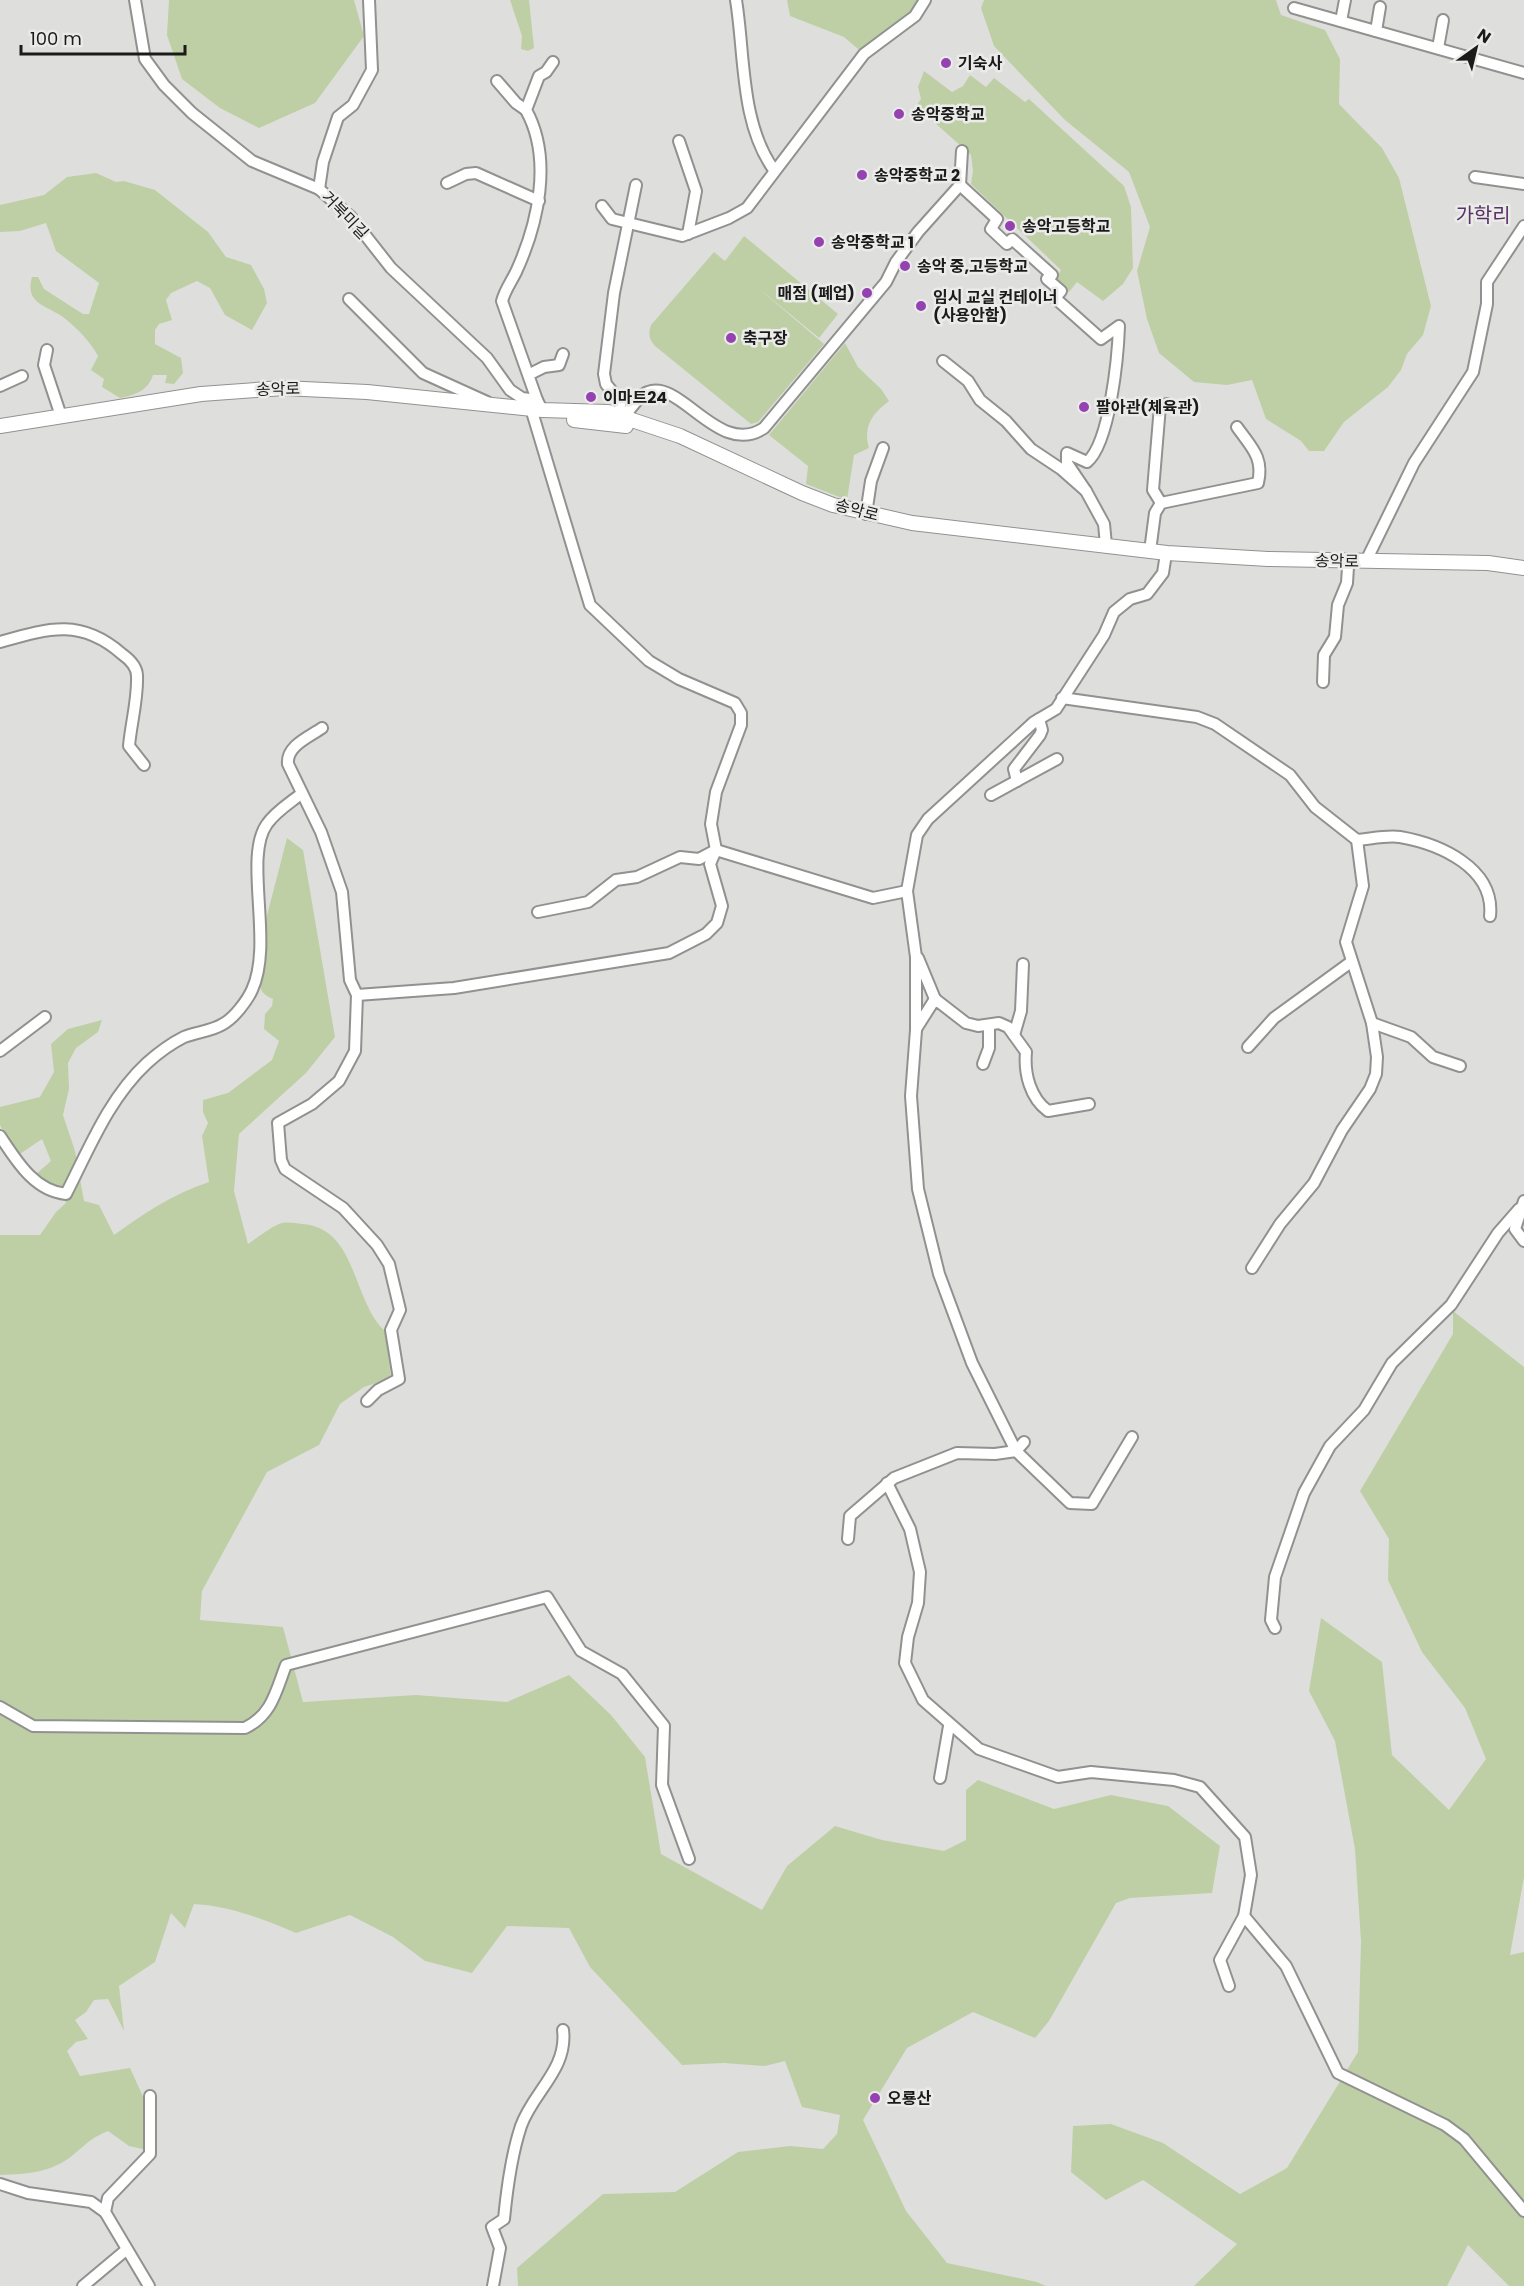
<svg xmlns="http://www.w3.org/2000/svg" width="1524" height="2286" font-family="Poppins,'Noto Sans KR',sans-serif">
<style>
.green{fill:#becfa5}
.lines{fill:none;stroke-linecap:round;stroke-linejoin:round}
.minor-casing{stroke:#91928f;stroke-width:14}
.secondary-casing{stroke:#91928f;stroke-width:16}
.minor{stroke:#fff;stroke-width:10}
.secondary{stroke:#fff;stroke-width:14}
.poi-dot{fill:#9442b2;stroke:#ebece9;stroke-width:2}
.labels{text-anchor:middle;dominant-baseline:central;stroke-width:5;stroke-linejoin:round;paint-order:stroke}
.poi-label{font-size:16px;font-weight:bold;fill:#1a1b1a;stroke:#ebece9;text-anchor:start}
.street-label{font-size:16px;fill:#1a1b1a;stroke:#ebece9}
.quarter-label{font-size:20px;fill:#593268;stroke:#ebece9}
</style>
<rect width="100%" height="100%" fill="#dedfdc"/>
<!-- green -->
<g class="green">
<polygon points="169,0 354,0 364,36 315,103 259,128 220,108 182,79 167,35"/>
<polygon points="510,0 529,0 534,48 528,51 521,49 522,36"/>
<polygon points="787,0 925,0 920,7 864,54 844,37 790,16"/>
<polygon points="984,0 1276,0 1281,15 1325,30 1340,59 1339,104 1382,148 1399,178 1431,306 1423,335 1407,354 1401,370 1388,387 1344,422 1324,451 1309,451 1301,441 1266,419 1252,380 1227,385 1194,382 1159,353 1147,319 1137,271 1150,227 1129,172 1065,120 994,46 981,8"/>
<polygon points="924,71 952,92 963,86 970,75 986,87 994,78 1025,102 1029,99 1124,186 1131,207 1133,268 1123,284 1103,301 1077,282 1069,292 1055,280 1061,270 971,184 973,171 971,155 916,106 921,99 918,87"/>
<path d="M96,173L116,182L124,181L155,190L208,232L226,257L251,265L264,289L267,303L252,330L225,315L210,288L197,281L171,293L166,300L172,320L159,324L155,330V344L181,358L183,373L174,384L165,383L167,375H153C148,391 135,395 120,398L102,387L104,379L91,370L98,356C90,341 77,328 63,317C48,306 24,304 32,277H38L44,289L83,314H89L99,283L56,251L46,223L20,231L0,232V205L44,195L67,177Z"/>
<path d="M744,236L838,314L819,338L757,287L824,344L758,422L751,424L655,346C649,339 648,334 651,325L714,252L725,261Z"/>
<path d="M845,343L858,367L881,389L889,401C872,414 863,426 869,448L854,455L847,500L806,484L808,466L769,435Z"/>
<path d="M287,838L303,850L335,1037L306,1073L239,1134L234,1191L248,1244C258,1237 268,1229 279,1224C286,1221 295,1223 302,1224C357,1227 352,1301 385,1331L391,1378L364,1387L340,1404L319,1445L267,1472L202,1591L200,1620L283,1627L303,1702L416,1695L507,1702L569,1675L611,1715L645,1757L661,1854L762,1910L787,1866L835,1826L882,1840L944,1851L966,1840V1790L978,1780L1054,1809L1111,1795L1168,1806L1220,1846L1212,1893L1130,1898L1116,1903L1049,2021L1035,2038L973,2012L907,2048L863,2120L906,2211L947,2263L1037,2282L1046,2286H518L517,2268L603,2194L675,2192L738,2152L790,2146L823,2149L837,2134L840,2115L802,2107L785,2061L765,2066L724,2063L682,2065L590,1967L569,1928L507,1926L472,1973L425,1961L393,1937L350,1915L296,1933C263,1919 230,1906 194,1904L185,1928L171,1913L155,1962L119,1986L124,2031L108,1999L94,2000L86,2012L75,2020L88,2039L76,2042L67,2051L80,2076L130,2068L145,2101L147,2150L129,2146L108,2131C89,2139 88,2143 73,2155C51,2173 27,2174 0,2175V1235H40L56,1212L66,1203L58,1187L35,1175L51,1161L42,1139L17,1156L0,1125V1107L40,1097L54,1072L51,1044L68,1029L102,1020L98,1032L76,1048L68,1063L69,1089L63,1115L75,1151L84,1201L99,1205L114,1235C144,1213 173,1194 209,1182L202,1136L208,1123L203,1112V1100L228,1093L272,1060L279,1041L264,1029L265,1014L272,1006L273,999C256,992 260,983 259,968C258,961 256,955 254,949L263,931Z"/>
<polygon points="1453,1311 1524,1367 1524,1877 1510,1955 1524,1952 1524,2286 1509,2286 1468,2245 1447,2286 1194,2286 1237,2244 1143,2180 1106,2200 1071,2172 1073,2126 1111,2124 1163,2143 1240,2194 1287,2168 1358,2052 1361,1941 1355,1849 1335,1741 1309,1691 1321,1618 1382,1662 1392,1755 1449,1810 1486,1759 1465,1708 1422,1652 1388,1580 1389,1539 1360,1491 1453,1334"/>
</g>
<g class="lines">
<defs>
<g id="minor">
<polyline points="135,0 145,59 164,85 192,113 252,161 319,189 351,217 391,268 487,358 510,390 522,398 537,400 542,410"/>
<path d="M736,0C745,55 740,123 774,170"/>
<polyline points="1294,8 1524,73"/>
<polyline points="1341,21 1345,0"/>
<polyline points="1376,31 1380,7"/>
<polyline points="1438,48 1443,20"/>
<polyline points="497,81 516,103 526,110"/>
<polyline points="679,141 696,191 688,234"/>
<polyline points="1475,177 1524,184"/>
<polyline points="447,183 466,174 476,173 539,201"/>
<path d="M960,185L997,219L991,229L1007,244L1012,239L1052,275L1047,279L1061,291L1055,298L1101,339L1119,326C1118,356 1110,443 1087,462L1067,453V463L1086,491"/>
<polyline points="319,189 323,162 338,117 353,105 372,70 369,0"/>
<polyline points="602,206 612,219 682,236 729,218 747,208 864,54 915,16 925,0"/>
<polyline points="349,299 423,373 487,402"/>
<polyline points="47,350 44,365 61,416"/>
<polyline points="943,361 968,381 980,400 1006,421 1031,449 1061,469 1086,491 1104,524 1106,545"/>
<polyline points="530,374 544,367 559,365 563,354"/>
<polyline points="0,386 22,376"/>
<path d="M537,400L502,301C505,290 511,282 516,272C538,224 553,159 526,110L539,76L546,72L553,62"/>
<polyline points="533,415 590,605 649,661 679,679 735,703 741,713 741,725 716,792 711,824 716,850 699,859 680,857 637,877 616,880 588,902 538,912"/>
<path d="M623,418C630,410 639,395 648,392C681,379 719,458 764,428L886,282L896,262L918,232L960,185L962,151"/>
<polyline points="623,418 619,400 606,384 604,374 614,293 636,185"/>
<path d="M1161,503L1258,483C1264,457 1251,447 1237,427"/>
<polyline points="866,514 871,481 883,448"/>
<polyline points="1150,551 1155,513 1161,503 1153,490 1160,406 1167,404"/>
<polyline points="1366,561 1414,463 1473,372 1487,304 1487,282 1524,226"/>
<path d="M0,642C49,628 81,618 122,654C129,659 137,667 137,676C138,699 131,723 129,746L144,765"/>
<polyline points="1323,682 1324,655 1335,637 1338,605 1347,583 1348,567"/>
<path d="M1062,698L1197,717L1215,724L1290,775L1315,807L1357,840C1370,839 1387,835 1400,837C1440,844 1495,868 1490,916"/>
<path d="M322,728C309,737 286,746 288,764L321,832L342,892L350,980L357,995L355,1051L339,1081L312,1104L278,1123L281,1160L285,1169L343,1208L377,1245L389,1264L400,1310L391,1330L399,1379L378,1390L367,1401"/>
<polyline points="1017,781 1014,769 1040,735 1042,730 1039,719"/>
<polyline points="991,795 1057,759"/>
<polyline points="918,958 935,999"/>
<polyline points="357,995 454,988 669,953 706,934 717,923 722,906 710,864 716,850 873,898 907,891"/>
<polyline points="1372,1023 1411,1037 1433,1057 1460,1066"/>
<path d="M916,1029L935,999L966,1023L978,1026L999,1023L1008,1027L1026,1052C1024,1073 1030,1098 1048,1111L1089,1104"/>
<polyline points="1014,1035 1021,1011 1023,964"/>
<polyline points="1248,1047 1274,1018 1351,962"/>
<polyline points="0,1051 45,1017"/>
<polyline points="983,1064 989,1048 989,1026"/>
<path d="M0,1136C16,1160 34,1191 66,1194C89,1149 109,1098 147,1063C157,1054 172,1043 184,1037C197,1032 212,1031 223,1024C234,1018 247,1001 252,990C274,943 243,857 267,824C276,811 290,803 301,794"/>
<polyline points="1524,1201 1515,1229 1524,1241"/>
<polyline points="1252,1268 1280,1224 1314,1183 1342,1130 1370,1089 1376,1074 1377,1057 1372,1023 1346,942 1363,886 1357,840"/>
<polyline points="1132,1437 1092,1504 1070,1503 1016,1451 972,1363 939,1274 918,1189 911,1096 916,1030 916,957 907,891 917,835 928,819 1034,722 1056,709 1104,635 1114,612 1130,599 1147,594 1163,573 1165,560"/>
<polyline points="887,1483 910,1529 920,1572 918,1603 908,1637 905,1663 923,1700 979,1749 1058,1777 1091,1772 1174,1780 1200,1787 1245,1837 1251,1875 1244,1916 1220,1960 1229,1986"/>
<polyline points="848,1539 850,1516 894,1478 957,1453 995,1454 1016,1451 1024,1442"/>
<polyline points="1275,1628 1271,1620 1275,1577 1304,1493 1330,1446 1364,1410 1392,1363 1451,1305 1498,1233 1519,1209"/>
<path d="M0,1707L33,1726L245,1728C272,1715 276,1691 286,1665L547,1597L581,1651L622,1674L664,1726L662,1785L689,1859"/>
<polyline points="940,1778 949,1726"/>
<polyline points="1244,1916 1286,1966 1338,2073 1445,2125 1464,2139 1524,2211"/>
<polyline points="0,2184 28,2193 91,2202 105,2212 149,2286"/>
<polyline points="105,2212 108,2198 150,2154 150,2096"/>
<polyline points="83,2286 126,2250"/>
<path d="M493,2286L500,2248L492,2227L504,2219C507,2188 511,2156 521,2126C533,2092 568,2069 563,2030"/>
</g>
<g id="secondary">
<polyline points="574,420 626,426"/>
<polyline points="0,426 201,394 283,388 367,392 542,410 608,412 680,436 802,493 833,505 912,523 1167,553 1268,559 1488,563 1524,568"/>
</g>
</defs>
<!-- minor casing -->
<use href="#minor" class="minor-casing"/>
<!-- secondary casing -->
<use href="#secondary" class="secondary-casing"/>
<!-- minor -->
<use href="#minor" class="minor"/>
<!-- secondary -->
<use href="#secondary" class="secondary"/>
</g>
<!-- markers -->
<g class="poi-dot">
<circle cx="946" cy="63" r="6"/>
<circle cx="899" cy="114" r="6"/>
<circle cx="862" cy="175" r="6"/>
<circle cx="1010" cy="226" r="6"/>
<circle cx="819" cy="242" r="6"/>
<circle cx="905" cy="266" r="6"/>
<circle cx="867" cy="293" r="6"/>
<circle cx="921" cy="306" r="6"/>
<circle cx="731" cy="338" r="6"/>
<circle cx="591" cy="397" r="6"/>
<circle cx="1084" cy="407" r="6"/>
<circle cx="875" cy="2098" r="6"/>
</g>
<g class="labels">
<!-- poi labels -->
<g class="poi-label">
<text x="958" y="63">기숙사</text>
<text x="911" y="114">송악중학교</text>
<text x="874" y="175">송악중학교 2</text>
<text x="1022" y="226">송악고등학교</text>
<text x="831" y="242">송악중학교 1</text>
<text x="917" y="266">송악 중,고등학교</text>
<text x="855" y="293" text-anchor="end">매점 (폐업)</text>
<text x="933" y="297">임시 교실 컨테이너<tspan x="933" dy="18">(사용안함)</tspan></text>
<text x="743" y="338">축구장</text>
<text x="603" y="397">이마트24</text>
<text x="1096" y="407">팔아관(체육관)</text>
<text x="887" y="2098">오룡산</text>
</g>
<!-- street labels -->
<g class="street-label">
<text transform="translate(345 215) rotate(46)">거북미길</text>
<text transform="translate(278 389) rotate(-1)">송악로</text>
<text transform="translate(857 510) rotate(15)">송악로</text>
<text transform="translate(1337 561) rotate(1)">송악로</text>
</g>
<!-- quarter labels -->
<g class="quarter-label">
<text x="1483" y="215">가학리</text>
</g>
</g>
<!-- north arrow -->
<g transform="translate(1476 48) rotate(34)" stroke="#ebece9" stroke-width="4.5" paint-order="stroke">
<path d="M0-4.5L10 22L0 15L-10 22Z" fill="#1a1b1a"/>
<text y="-9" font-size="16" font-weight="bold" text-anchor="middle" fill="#1a1b1a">N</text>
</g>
<!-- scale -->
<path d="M21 45v9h164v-9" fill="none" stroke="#1a1b1a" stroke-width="3"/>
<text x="30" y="45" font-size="18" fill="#1a1b1a" stroke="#ebece9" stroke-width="4.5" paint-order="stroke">100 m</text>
</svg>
